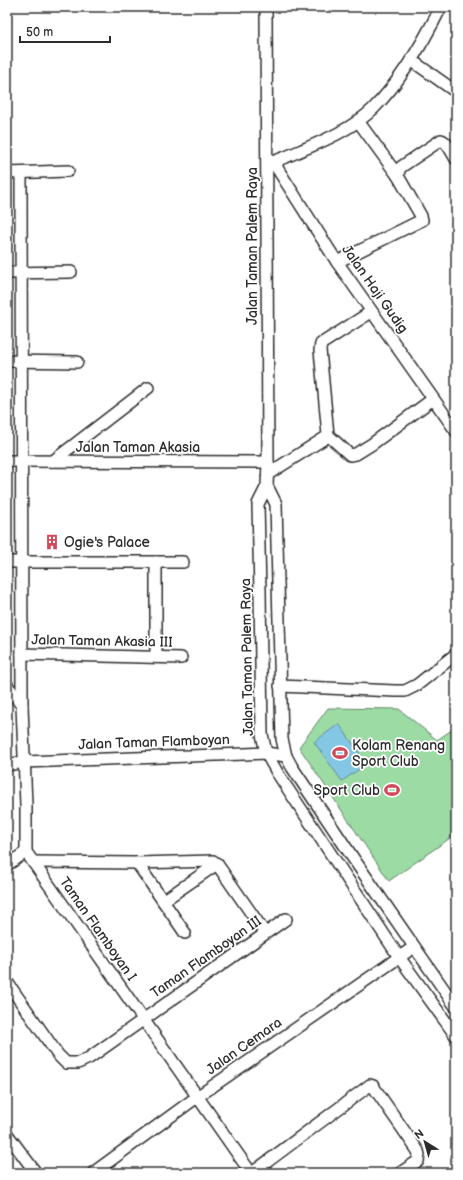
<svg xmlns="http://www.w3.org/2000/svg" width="463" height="1180" font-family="'Balsamiq Sans',sans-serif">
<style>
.green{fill:#9cdba4;stroke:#648368}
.water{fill:#84c7e5;stroke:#60899b}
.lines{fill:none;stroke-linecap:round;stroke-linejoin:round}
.minor-casing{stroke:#2b2b2b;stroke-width:14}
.minor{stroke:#fff;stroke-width:11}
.labels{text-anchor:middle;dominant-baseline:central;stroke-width:3.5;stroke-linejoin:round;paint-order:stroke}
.street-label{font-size:14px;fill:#2b2b2b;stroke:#fff}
.poi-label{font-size:14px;fill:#2b2b2b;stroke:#fff;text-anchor:start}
</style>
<rect width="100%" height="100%" fill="#fff"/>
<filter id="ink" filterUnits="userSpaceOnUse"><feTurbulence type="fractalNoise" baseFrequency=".025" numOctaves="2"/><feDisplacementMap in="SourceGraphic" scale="8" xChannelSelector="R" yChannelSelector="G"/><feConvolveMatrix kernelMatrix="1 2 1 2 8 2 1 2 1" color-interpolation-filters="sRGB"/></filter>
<g filter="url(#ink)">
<!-- green -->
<polygon class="green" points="328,708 399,709 437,740 456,727 456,834 389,881 299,747"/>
<!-- water -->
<polygon class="water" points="339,724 367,764 342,781 314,742"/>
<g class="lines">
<defs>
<g id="minor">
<polyline points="266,7 268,462 267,486 258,504 260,592 262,734 266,753 278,774 399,957 456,1036"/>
<polyline points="411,60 452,89 456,89"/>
<polyline points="358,121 398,176"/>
<polyline points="277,161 277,168 337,262 456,431"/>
<path d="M270,163C281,159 291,155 302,150C326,140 353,128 373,109C400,82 424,41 441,7"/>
<polyline points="7,173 68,171"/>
<polyline points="21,173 22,706 26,805 26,852 251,1173"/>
<path d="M337,262L420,221L422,220L421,216L398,176L399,170L401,167L441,140C448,142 452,153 456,159"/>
<polyline points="7,273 71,272"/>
<polyline points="371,312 321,344 320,350 328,435 350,455 356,454 372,444 433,399"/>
<polyline points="7,361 77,362"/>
<polyline points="7,461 268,462"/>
<polyline points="53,461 148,388"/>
<polyline points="268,474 325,438 328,435"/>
<polyline points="267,486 276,504 282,739 286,756 292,767 353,858 456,1007"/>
<polyline points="7,562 183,562"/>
<polyline points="156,562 156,657"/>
<polyline points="22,654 181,658"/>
<polyline points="7,685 22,706"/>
<polyline points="280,686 395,691 405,691 417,685 456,654"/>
<polyline points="7,765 24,762 244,754 266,753 286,756"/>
<polyline points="33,862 137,863 213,861 217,864 265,933"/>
<polyline points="137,863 185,933"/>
<polyline points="7,865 26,852"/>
<polyline points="163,901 217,864"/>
<polyline points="7,982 58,1055 66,1063 78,1063 89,1058 286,919"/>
<polyline points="7,1134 36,1173"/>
<polyline points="93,1173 197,1097 414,947"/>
<polyline points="252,1173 370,1085 373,1086 418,1151 419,1155 418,1161 400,1173"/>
</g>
</defs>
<!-- minor casing -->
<use href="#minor" class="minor-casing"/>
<!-- minor -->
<use href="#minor" class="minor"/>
</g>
</g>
<!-- icons -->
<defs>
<symbol id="building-bare" viewBox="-9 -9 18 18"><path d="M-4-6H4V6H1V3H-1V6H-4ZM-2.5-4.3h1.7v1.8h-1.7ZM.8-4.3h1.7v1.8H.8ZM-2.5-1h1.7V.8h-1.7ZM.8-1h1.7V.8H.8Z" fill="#d1495b" stroke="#fff" stroke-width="2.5" paint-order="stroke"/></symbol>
<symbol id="stadium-bare" viewBox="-9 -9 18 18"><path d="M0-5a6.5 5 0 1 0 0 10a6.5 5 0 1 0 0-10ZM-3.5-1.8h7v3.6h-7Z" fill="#d1495b" stroke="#fff" stroke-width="2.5" paint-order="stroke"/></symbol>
</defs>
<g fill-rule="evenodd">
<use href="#building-bare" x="41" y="531" width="22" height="22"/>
<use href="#stadium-bare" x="329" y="742" width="22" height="22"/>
<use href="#stadium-bare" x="381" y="779" width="22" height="22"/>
</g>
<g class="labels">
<!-- street labels -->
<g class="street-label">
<text transform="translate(252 246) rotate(-90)">Jalan Taman Palem Raya</text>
<text transform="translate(375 289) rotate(55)">Jalan Haji Gudig</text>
<text x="138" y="447">Jalan Taman Akasia</text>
<text transform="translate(102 641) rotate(1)">Jalan Taman Akasia III</text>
<text transform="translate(247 657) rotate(-91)">Jalan Taman Palem Raya</text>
<text transform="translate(154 742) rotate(-2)">Jalan Taman Flamboyan</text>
<text transform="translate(98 929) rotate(55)">Taman Flamboyan I</text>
<text transform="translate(206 957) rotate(-35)">Taman Flamboyan III</text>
<text transform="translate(244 1046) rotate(-35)">Jalan Cemara</text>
</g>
<!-- poi labels -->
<g class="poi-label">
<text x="64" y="542">Ogie's Palace</text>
<text x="352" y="745">Kolam Renang<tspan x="352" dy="16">Sport Club</tspan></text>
<text x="380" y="790" text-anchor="end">Sport Club</text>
</g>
</g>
<!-- margin -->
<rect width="463" height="1180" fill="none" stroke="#fff" stroke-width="24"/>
<rect x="12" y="12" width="439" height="1156" fill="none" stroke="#2b2b2b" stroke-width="1.5" filter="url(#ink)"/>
<!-- north arrow -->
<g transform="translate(425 1142) rotate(323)" stroke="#ffffff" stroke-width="3" paint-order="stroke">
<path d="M0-3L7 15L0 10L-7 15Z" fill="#2b2b2b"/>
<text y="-6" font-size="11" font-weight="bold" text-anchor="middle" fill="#2b2b2b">N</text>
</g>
<!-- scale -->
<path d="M20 36v6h90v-6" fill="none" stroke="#2b2b2b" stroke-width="2"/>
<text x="26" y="36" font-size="12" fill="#2b2b2b" stroke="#ffffff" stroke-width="3" paint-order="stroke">50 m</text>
</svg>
